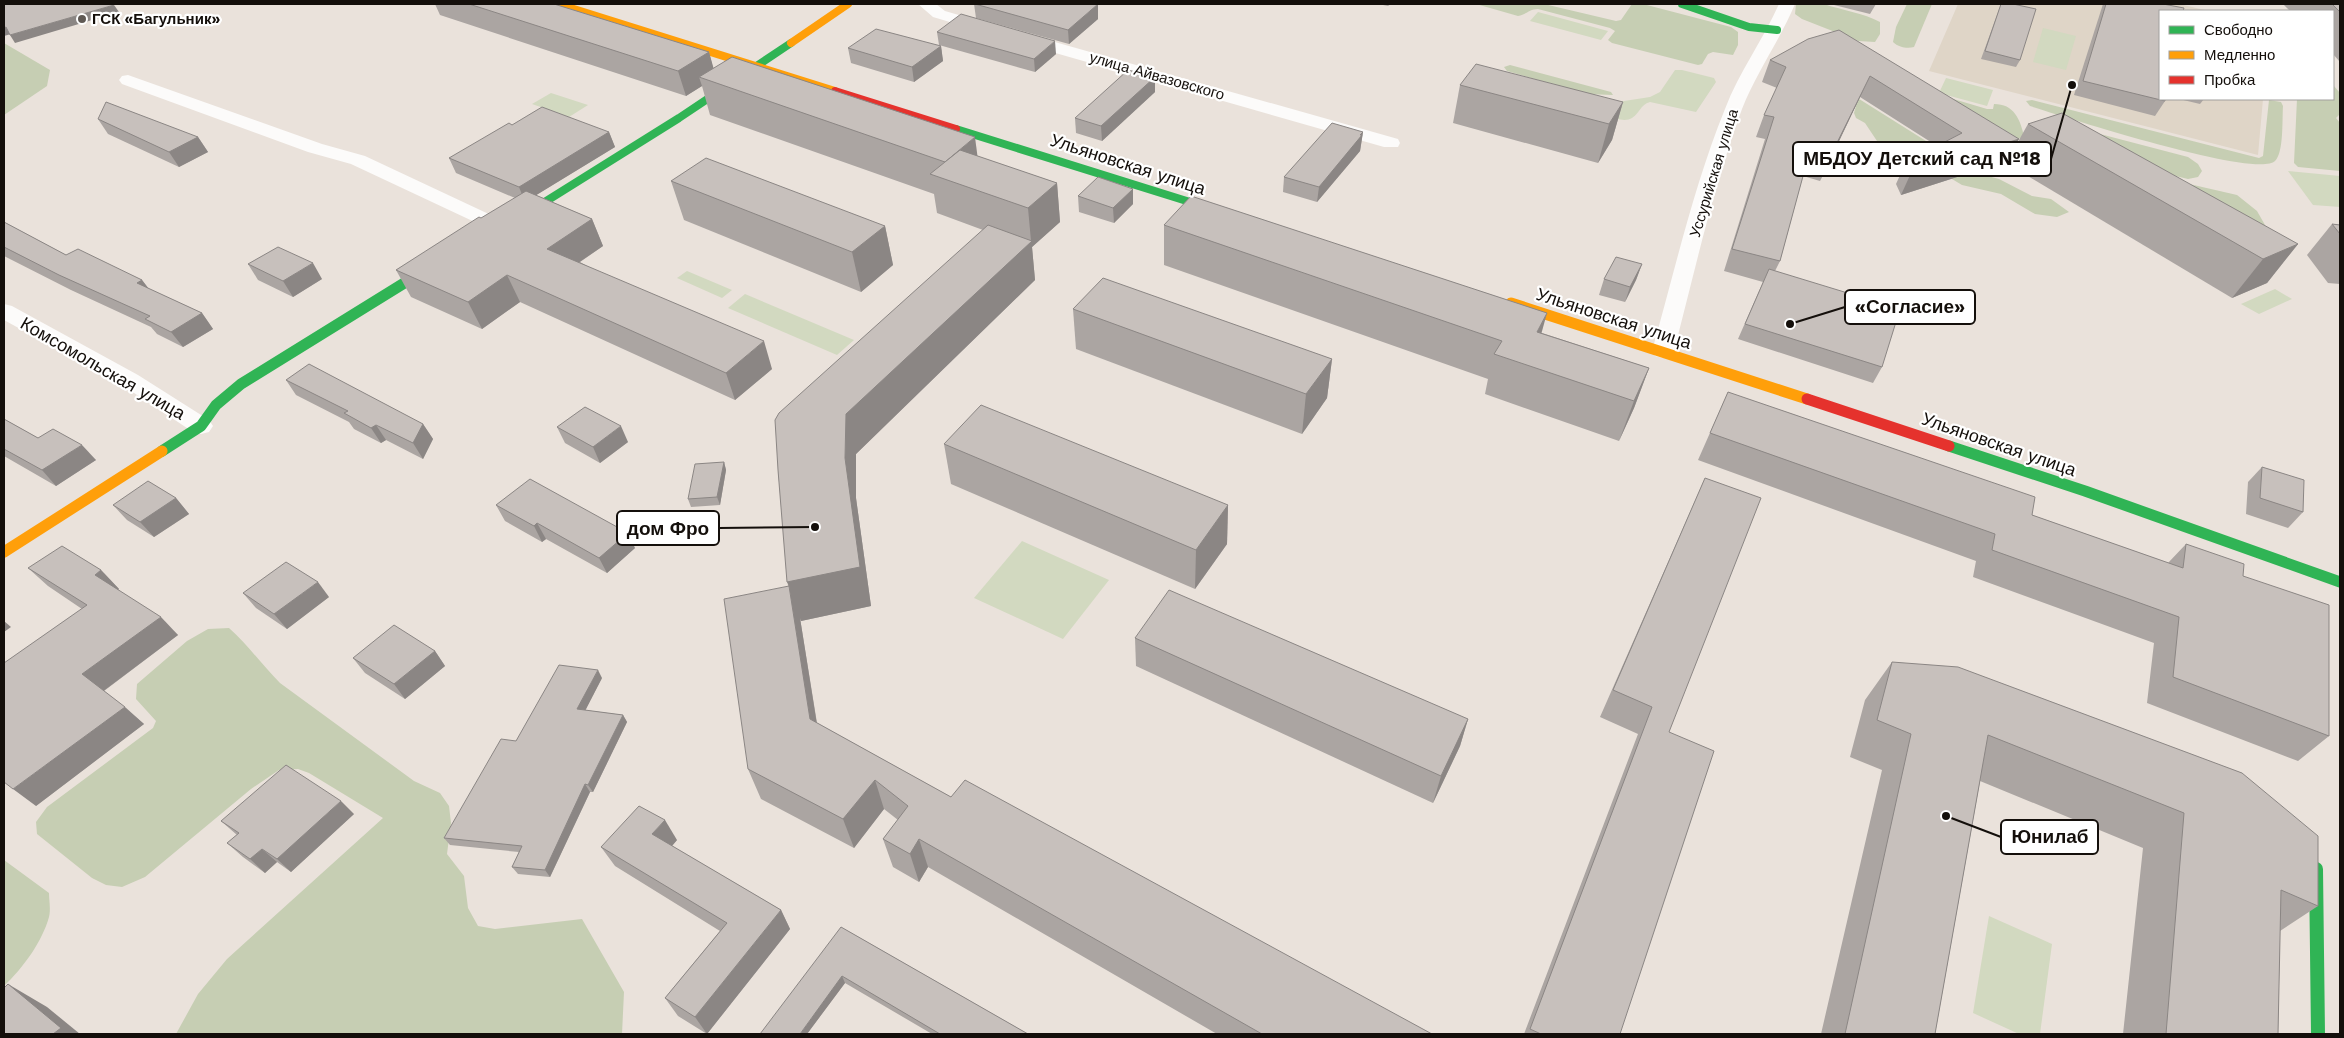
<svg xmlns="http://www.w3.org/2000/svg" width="2344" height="1038" font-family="'Work Sans',sans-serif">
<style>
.education{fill:#dfd5c7}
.green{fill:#d2d9c0}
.forest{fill:#c6ceb3}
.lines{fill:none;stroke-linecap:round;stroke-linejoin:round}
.street{fill:#fcfbfa;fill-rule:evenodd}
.fast-far2{stroke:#30b455;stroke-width:8}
.fast-far1{stroke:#30b455;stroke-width:11}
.fast{stroke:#30b455;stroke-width:14}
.slow-far1{stroke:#ff9f0a;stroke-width:8}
.slow{stroke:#ff9f0a;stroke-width:11}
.jam-far1{stroke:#e5322d;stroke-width:8}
.jam{stroke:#e5322d;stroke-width:11}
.wall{fill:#aba5a2}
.shaded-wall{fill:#8b8684}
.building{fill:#c7c0bc;stroke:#8b8684}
.poi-dot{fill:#5f5954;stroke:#fff;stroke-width:2}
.labels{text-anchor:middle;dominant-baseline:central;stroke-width:4.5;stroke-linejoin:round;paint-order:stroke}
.far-poi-label{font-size:15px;font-weight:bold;fill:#140f0b;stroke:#fff;text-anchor:start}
.far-street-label{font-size:15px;fill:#140f0b;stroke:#fff}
.street-label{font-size:18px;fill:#140f0b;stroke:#fff}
.leader{fill:none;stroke:#140f0b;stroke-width:2}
.callout-dot{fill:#140f0b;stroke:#fff;stroke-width:2}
.callout{fill:#fff;stroke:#140f0b;stroke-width:2}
.callout-label{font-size:19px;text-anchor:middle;font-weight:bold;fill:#140f0b}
</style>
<rect width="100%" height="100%" fill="#eae2db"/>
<!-- education -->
<polygon class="education" points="1958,4 2179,4 2209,11 2160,11 2160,99 2263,99 2258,155 1929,71"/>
<!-- green -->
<g class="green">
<polygon points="1538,12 1608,31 1601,40 1530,21"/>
<polygon points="2043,28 2076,36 2066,70 2033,62"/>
<path d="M1675,70H1682L1714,78L1716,82L1696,112L1650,102C1640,105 1640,113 1632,118C1623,124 1602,114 1592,111V106L1650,97L1660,92Z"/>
<polygon points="1946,78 1993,90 1987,106 1939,93"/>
<polygon points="551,93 588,105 569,117 532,104"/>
<polygon points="2288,171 2340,176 2340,207 2313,205"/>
<polygon points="687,271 732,290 722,298 677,278"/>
<polygon points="2275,289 2292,299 2259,314 2241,304"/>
<polygon points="745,294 854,340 837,355 728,308"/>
<polygon points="1022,541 1109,580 1063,639 974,598"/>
<polygon points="1989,916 2052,944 2040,1034 2019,1034 1973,1013"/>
</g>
<!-- forest -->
<g class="forest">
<path d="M1476,4H1544L1616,21L1621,20L1632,4H1643L1731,27L1738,32V45L1733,55L1713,52L1708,54L1702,64L1698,65L1612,43L1608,40L1615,31L1610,28L1538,9C1529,9 1526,15 1518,16Z"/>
<path d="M1796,4C1803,4 1816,1 1824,4C1841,10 1864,13 1880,22V34L1875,42L1858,41L1802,19L1795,14Z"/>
<path d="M1907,4H1932L1914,47C1907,49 1898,47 1893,42L1896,27Z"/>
<polygon points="4,43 50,70 47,86 4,115"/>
<polygon points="1510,65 1611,92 1613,95 1587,94 1507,71 1504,67"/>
<polygon points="1805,65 1977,173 1999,179 2032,196 2051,199 2069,212 2057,217 2035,214 2001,194 1962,185 1952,179 1948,174 1919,159 1888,148 1877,141 1865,123 1856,118 1854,113 1856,106"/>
<polygon points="2333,85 2340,93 2340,114 2336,118 2340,123 2340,171 2298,167 2294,163 2297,99 2333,99"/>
<path d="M1950,98L1987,109H1993L1994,104C2014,104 2020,119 2024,136L2015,141Z"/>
<path d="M2032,100L2259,158L2263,156L2269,100L2281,102L2283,106C2282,119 2284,153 2275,161C2256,179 2062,116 2030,106L2026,101Z"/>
<polygon points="2100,134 2188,157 2198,164 2202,171 2198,177 2188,179 2076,152"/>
<polygon points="2137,172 2237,195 2257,211 2269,232"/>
<path d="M229,628C248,645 262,665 280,683L414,781L440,793L449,806L451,823L447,854L464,876L468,908L478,926L495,929L582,919L624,992L622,1034H176L198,994L227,959L383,818L309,773L298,769L279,770L251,789L145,877L122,887L106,885L92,878L37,834L36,822L47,807L153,728L156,721L136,699L137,684L187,641L208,629Z"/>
<path d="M4,860L49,893C49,900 51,910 49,917C42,942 23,968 4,986Z"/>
</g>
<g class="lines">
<!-- street -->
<g class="street">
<polygon points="918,4 936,4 945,11 993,25 995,28 987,33 933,17"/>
<path d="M1779,4H1795C1780,40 1756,73 1742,109C1713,188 1695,270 1674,351L1671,356L1663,358L1655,356L1652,351C1675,270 1693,188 1725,109C1739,72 1763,40 1779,4Z"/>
<polygon points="1023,33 1398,139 1400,143 1398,147 1384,147 1017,42 1015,38 1017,34"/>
<polygon points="128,75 322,144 365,156 510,224 513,228 510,232 496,232 351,164 308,152 122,84 119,80 122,76"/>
<polygon points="4,304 12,306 138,375 209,420 213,426 209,432 201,434 193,432 122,385 4,320"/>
</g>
<!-- fast-far2 -->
<g class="fast-far2">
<polyline points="1682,4 1749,27 1777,30"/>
<polyline points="956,129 1222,212"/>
<polyline points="516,220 679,118 791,43"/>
</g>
<!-- fast-far1 -->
<g class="fast-far1">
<polyline points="1949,446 2085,491 2340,582"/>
<polyline points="162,451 201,426 216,405 241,384 435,264"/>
</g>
<!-- fast -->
<polyline class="fast" points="2316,869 2318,1034"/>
<!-- slow-far1 -->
<g class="slow-far1">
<polyline points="558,4 835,91"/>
<polyline points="791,43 848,4"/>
</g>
<!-- slow -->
<g class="slow">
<polyline points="1511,303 1807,399"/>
<polyline points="4,552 162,451"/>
</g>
<!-- jam-far1 -->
<polyline class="jam-far1" points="835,91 956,129"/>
<!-- jam -->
<polyline class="jam" points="1807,399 1949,446"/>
</g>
<!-- wall -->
<g class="wall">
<polygon points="435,4 554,4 709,52 713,68 1057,183 1060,222 1032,247 1035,280 856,454 856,498 871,606 801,621 800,618 817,723 951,797 1432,1034 1217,1034 928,867 919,882 893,867 883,839 898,820 884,809 854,848 761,799 748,769 788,586 778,470 983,230 937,213 934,194 710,115 702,86 686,96 440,15"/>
<polygon points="974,4 1098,19 1069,44 976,18"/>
<polygon points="1378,4 1391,4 1388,6"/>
<polygon points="1830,4 1876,4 1870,14"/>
<polygon points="2001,4 2020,60 2016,67 1981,59"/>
<polygon points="2103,4 2163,4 2165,101 2155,116 2074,95"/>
<polygon points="2283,4 2340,4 2340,62 2333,54 2333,11 2290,11"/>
<polygon points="1839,30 2007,161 1901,195 1896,184 1906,162 1937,146 1860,97 1820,181 1803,176 1780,261 1775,271 1882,367 1873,383 1738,339 1763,282 1724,271 1765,139 1756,137 1764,115 1777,88 1762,82 1770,60"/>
<polygon points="937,32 1056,54 1035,72 939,45"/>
<polygon points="941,46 943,61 914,82 851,63 848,48"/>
<polygon points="1155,77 1155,92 1102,141 1076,133 1075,118"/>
<polygon points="1460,85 1623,102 1612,140 1598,163 1453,123"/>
<polygon points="2179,99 2204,99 2200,104"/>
<polygon points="98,119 198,137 208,152 179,167 108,134"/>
<polygon points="2028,124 2298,244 2267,283 2232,298 2006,163"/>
<polygon points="512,125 609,132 615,147 536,195 592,219 603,246 580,262 772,369 735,400 520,302 482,329 411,297 396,270 515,198 456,173 449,158"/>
<polygon points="1363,132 1360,151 1317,202 1283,192 1284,177"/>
<polygon points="671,181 885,226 893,265 861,292 684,220"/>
<polygon points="1133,189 1133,204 1114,223 1079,212 1078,196"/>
<polygon points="4,222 66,255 142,280 149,289 202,313 213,329 183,347 157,334 151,327 71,290 4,256"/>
<polygon points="2332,224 2340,225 2340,284 2328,283 2307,255"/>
<polygon points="1164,225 1542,333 1649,368 1634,408 1619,441 1485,394 1488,379 1164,265"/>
<polygon points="248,264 322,279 293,297 258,280"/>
<polygon points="1642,264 1636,280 1625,302 1599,295 1604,279"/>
<polygon points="1073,309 1332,359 1327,398 1302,434 1076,349"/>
<polygon points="286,380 423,424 433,439 423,459 386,440 381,443 354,429 349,422 296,395"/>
<polygon points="1728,392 2032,515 2168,563 2186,544 2243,576 2329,736 2298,761 2147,703 2154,643 1973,577 1976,561 1698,460"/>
<polygon points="4,419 38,438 96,460 56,486 4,456"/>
<polygon points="557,427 628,442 600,463 565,443"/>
<polygon points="944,444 1228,505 1227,544 1195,589 951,484"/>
<polygon points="724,462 726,470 720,505 691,507 688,499"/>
<polygon points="2262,467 2303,512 2288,528 2246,514 2248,482"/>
<polygon points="1705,478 1669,732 1620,1034 1524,1034 1638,734 1600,717"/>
<polygon points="176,498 189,514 154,537 127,520 113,505"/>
<polygon points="496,505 635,548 607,573 546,539 542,542 505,521"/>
<polygon points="28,568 101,570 119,589 118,590 178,635 104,691 144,724 36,806 82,609 48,586"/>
<polygon points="243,593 329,597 287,629 256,608"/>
<polygon points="1135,638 1468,719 1460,746 1433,803 1136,666"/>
<polygon points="435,651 445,666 405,699 365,673 353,658"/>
<polygon points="1892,662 2242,773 2318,906 2280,931 2278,1034 2123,1034 2143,848 1980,781 1935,1034 1821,1034 1882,770 1850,757 1865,700"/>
<polygon points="602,678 585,710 623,715 627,722 593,792 590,792 550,877 518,874 512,867 519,852 450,845 444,838 516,741"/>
<polygon points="354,814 291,872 277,862 265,873 243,857 227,843 237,835 221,821"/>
<polygon points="677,840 672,846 781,910 790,929 707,1034 678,1016 665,998 720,931 615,866 601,847"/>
<polygon points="841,927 1028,1034 932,1034 845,983 807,1034"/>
</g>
<!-- shaded-wall -->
<g class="shaded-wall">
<polygon points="1098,4 1098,19 1069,44 1068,30"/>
<polygon points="114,5 119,12 15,43 10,35"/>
<polygon points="6,27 11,34 4,36 4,28"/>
<polygon points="1055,41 1056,54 1035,72 1034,59"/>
<polygon points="941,46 943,61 914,82 912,67"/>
<polygon points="709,52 716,77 699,77 702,86 686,96 678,71"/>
<polygon points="1870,76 1820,181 1829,159"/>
<polygon points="1155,77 1155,92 1102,141 1101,126"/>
<polygon points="1623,102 1612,140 1598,163 1609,124"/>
<polygon points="609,132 615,147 525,202 519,187"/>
<polygon points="1363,132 1360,151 1317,202 1319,187"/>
<polygon points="198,137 208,152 179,167 169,152"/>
<polygon points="975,137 980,176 945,162"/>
<polygon points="2019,139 2007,161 1901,195 1911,173"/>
<polygon points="1057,183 1060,222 1032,247 1035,280 856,454 856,498 871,606 801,621 800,618 821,750 810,719 789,586 787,582 845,458 846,414 1031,241 1028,208"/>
<polygon points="1133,189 1133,204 1114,223 1113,208"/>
<polygon points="592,219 603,246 559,276 547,249"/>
<polygon points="885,226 893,265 861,292 852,252"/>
<polygon points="2298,244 2267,283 2232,298 2263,259"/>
<polygon points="313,263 322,279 293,297 283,281"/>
<polygon points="1642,264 1636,280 1625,302 1630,287"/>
<polygon points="507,275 520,302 482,329 468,302"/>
<polygon points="142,280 154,296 137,283"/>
<polygon points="202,313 213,329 183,347 171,332"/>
<polygon points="1547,313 1536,353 1537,332"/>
<polygon points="764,341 772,369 735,400 726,373"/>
<polygon points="1332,359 1327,398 1302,434 1306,394"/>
<polygon points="1649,368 1634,408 1619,441 1634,401"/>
<polygon points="423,424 433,439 423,459 413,443"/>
<polygon points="376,425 386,440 381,443 371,428"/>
<polygon points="621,426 628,442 600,463 593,447"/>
<polygon points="82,445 96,460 56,486 42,470"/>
<polygon points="724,462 726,470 720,505 717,497"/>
<polygon points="176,498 189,514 154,537 140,522"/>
<polygon points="1228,505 1227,544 1195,589 1196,550"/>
<polygon points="537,523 546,539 542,542 534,526"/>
<polygon points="628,533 635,548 607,573 599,558"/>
<polygon points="101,570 119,589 113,593 95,575"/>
<polygon points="318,582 329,597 287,629 274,614"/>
<polygon points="161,617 178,635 102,692 82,674"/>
<polygon points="4,621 11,627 4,632"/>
<polygon points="435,651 445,666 405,699 394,684"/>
<polygon points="598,670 602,678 582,717 577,709"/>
<polygon points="125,707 144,724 36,806 13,789"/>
<polygon points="623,715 627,722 593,792 588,785"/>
<polygon points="1468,719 1460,746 1433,803 1441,776"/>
<polygon points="875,780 884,809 854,848 843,819"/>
<polygon points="585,784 590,792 550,877 545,870"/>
<polygon points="341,801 354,814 291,872 277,859"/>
<polygon points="665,820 677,840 665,854 652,834"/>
<polygon points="919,839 928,867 919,882 910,854"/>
<polygon points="262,849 277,862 265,873 250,859"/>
<polygon points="781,910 790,929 707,1034 695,1017"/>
<polygon points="842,976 845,983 807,1034 800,1034"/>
<polygon points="8,984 47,1007 80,1034 53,1034"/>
</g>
<!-- building -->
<g class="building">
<polygon points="4,4 113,4 114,5 10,35 6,27 4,28"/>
<polygon points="469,4 554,4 709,52 678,71"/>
<polygon points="975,4 1098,4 1068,30"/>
<polygon points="2001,4 2013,4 2036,9 2020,60 1985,51"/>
<polygon points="2106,4 2163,4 2184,8 2183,11 2160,11 2160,99 2165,99 2165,101 2083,81"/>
<polygon points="2332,4 2340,4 2340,12"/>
<polygon points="961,14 1055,41 1034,59 937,32"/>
<polygon points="876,29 941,46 912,67 848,48"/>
<polygon points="1839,30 2019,139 1911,173 1906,162 1962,133 1870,76 1829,159 1809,154 1780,261 1732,249 1774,117 1764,115 1786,67 1770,60 1808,39"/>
<polygon points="732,57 975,137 945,162 699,77"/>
<polygon points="1476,64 1623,102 1609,124 1460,85"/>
<polygon points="1128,70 1155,77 1101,126 1075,118"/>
<polygon points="106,102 198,137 169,152 98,119"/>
<polygon points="542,107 609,132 519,187 449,158 509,123 512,125"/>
<polygon points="2062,113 2298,244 2263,259 2028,124"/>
<polygon points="1332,123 1363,132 1360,135 1362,135 1319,187 1284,177"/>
<polygon points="960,150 1057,183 1028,208 930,174"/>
<polygon points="706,158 885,226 852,252 671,181"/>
<polygon points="1098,177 1133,189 1113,208 1078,196"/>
<polygon points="526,191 592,219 547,249 764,341 726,373 507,275 468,302 396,270 479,217 481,218"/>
<polygon points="1191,196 1547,313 1537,332 1649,368 1634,401 1494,354 1502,341 1164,225"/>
<polygon points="4,222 66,255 78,249 142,280 137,283 202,313 171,332 145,319 150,316 59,275 4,247"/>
<polygon points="2332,224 2340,225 2340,234"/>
<polygon points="988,225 1032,241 846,414 845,458 860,567 787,582 778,470 775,420 779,413"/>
<polygon points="278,247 313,263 283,281 248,264"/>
<polygon points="1616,257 1642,264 1630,287 1604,279"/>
<polygon points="1769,269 1900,309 1882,367 1745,324"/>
<polygon points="1103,278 1332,359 1306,394 1073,309"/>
<polygon points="309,364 423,424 413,443 376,425 371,428 344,413 348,411 286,380"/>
<polygon points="1728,392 2035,497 2032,515 2183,568 2186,544 2244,564 2243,576 2329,605 2329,736 2173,677 2179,617 1992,550 1995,534 1710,433"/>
<polygon points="981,405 1228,505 1196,550 944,444"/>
<polygon points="585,407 621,426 593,447 557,427"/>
<polygon points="4,419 38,438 53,429 82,445 42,470 4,449"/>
<polygon points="724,462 717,497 688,499 695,464"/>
<polygon points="2262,467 2304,480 2303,512 2260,498"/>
<polygon points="1705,478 1761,498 1669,732 1714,751 1620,1034 1541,1034 1530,1029 1652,707 1613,690"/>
<polygon points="530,479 628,533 599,558 537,523 534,526 496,505"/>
<polygon points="148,481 176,498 140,522 113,505"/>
<polygon points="62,546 101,570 95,575 161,617 82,674 125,707 13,789 4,782 4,663 87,605 28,568"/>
<polygon points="286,562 318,582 274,614 243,593"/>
<polygon points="789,586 810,719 951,797 965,780 1432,1034 1262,1034 919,839 910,854 883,839 908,806 875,780 843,819 748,769 724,599"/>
<polygon points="1169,590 1468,719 1441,776 1135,638"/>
<polygon points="394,625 435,651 394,684 353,658"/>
<polygon points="1892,662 1958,667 2242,773 2318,836 2318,906 2281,890 2278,1034 2166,1034 2184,813 1988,735 1935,1034 1845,1034 1911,734 1877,720"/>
<polygon points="559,665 598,670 577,709 623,715 588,785 585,784 545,870 512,867 522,846 444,838 501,739 516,741"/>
<polygon points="286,765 341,801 277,859 262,849 250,859 227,843 239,833 221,821"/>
<polygon points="639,806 665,820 652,834 781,910 695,1017 665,998 727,923 601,847"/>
<polygon points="841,927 1028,1034 940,1034 842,976 800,1034 760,1034"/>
<polygon points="8,984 61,1028 53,1034 4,1034 4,988"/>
</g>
<!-- markers -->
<circle class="poi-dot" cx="82" cy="19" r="5"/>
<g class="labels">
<!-- far-poi labels -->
<g class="far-poi-label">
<text x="92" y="19">ГСК «Багульник»</text>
</g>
<!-- far-street labels -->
<g class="far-street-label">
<text transform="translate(1157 76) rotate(16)">улица Айвазовского</text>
<text transform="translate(1714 173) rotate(-73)">Уссурийская улица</text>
</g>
<!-- street labels -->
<g class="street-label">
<text transform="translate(1128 164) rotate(18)">Ульяновская улица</text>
<text transform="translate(1614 318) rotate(18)">Ульяновская улица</text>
<text transform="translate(103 368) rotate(30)">Комсомольская улица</text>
<text transform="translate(1999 444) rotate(19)">Ульяновская улица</text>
</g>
</g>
<!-- callouts -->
<path class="leader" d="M2072 85L2051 159M1790 324L1845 307M815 527L719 528M1946 816L2001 837"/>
<g class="callout-dot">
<circle cx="2072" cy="85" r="5"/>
<circle cx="1790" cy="324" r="5"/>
<circle cx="815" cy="527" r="5"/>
<circle cx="1946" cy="816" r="5"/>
</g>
<g class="callout">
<rect x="1793" y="142" width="258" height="34" rx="5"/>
<rect x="1845" y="290" width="130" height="34" rx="5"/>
<rect x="617" y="511" width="102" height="34" rx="5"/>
<rect x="2001" y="820" width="97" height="34" rx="5"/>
</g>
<g class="callout-label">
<text x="1922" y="165">МБДОУ Детский сад №18</text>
<text x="1910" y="313">«Согласие»</text>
<text x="668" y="535">дом Фро</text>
<text x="2050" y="843">Юнилаб</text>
</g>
<!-- border -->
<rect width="2344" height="1038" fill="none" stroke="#140f0b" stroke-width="10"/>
<!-- legend -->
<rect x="2159" y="10" width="175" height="90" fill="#ffffff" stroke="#a19f9d"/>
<rect x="2169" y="26" width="25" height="8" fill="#30b455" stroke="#a19f9d"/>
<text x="2204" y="35" font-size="15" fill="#140f0b">Свободно</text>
<rect x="2169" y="51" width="25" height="8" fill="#ff9f0a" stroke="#a19f9d"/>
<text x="2204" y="60" font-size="15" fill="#140f0b">Медленно</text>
<rect x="2169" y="76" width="25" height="8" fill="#e5322d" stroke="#a19f9d"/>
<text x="2204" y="85" font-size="15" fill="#140f0b">Пробка</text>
</svg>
